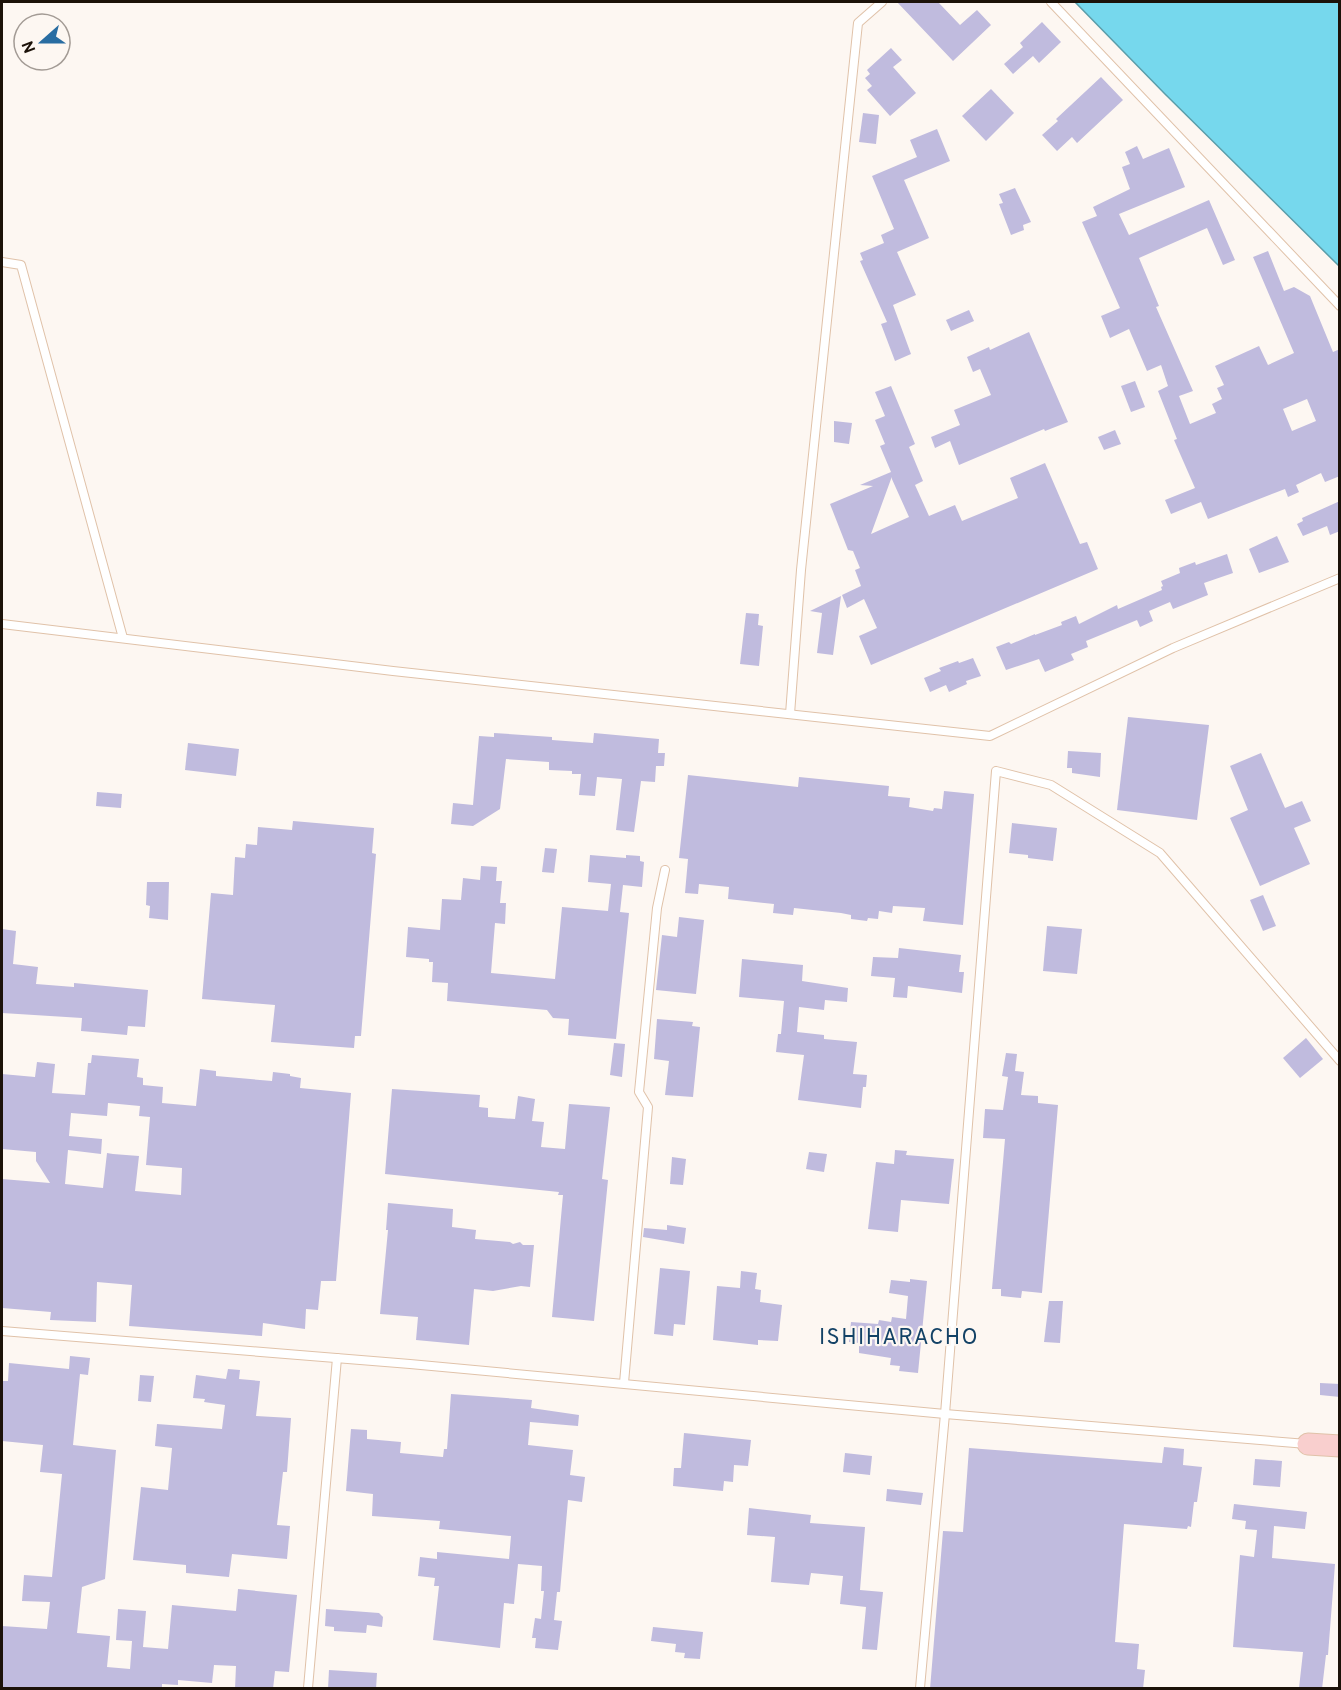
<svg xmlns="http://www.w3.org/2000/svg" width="1341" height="1690" font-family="Overpass,sans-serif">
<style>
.water{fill:#76d8ed;stroke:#5b9da9;stroke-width:1.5}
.building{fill:#c0bbde;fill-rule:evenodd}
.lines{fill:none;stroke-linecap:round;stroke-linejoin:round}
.lane-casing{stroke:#e0c2a9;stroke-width:10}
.secondary-casing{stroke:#e0c2a9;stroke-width:23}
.lane{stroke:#fff;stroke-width:8}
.secondary{stroke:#f9cfce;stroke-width:21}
.labels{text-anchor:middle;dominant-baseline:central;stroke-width:4.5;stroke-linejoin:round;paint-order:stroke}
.quarter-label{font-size:22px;letter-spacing:1.5px;fill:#134266;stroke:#fdf7f2}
</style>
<rect width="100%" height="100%" fill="#fdf7f2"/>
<!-- water -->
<polygon class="water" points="1075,2 1339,2 1339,266 1165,94"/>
<!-- building -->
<g class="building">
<polygon points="897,2 938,2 960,25 977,10 991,25 953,61"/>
<polygon points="1042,22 1061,42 1039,63 1033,56 1013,74 1004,64 1023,47 1020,43"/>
<polygon points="891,48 902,60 893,67 916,93 890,116 867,90 872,86 865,78 870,74 867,70"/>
<polygon points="1101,77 1123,100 1077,143 1072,137 1057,151 1042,135 1058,121 1056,119"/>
<polygon points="991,89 1014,113 986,141 962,116"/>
<polygon points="863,113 879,115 876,144 859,142"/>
<polygon points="937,129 950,161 904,180 929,238 897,252 916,295 893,305 911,354 895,361 881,324 887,322 860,261 863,260 860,253 884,243 881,235 894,229 872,176 917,157 910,140"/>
<path d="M1137,146L1143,159L1169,148L1185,187L1119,214L1129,235L1209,200L1235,260L1223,265L1207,228L1139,258L1159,306L1156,307L1193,391L1179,396L1190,424L1216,413L1212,404L1222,399L1217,388L1224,385L1215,366L1259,346L1268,365L1294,353L1253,257L1268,251L1284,291L1294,287L1310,296L1333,352L1340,349V476L1325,482L1321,473L1296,485L1299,492L1288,497L1285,489L1208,519L1201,502L1171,514L1165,500L1195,488L1174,440L1177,439L1158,391L1168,386L1161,365L1147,371L1129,329L1110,338L1101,316L1120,308L1082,222L1097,216L1093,207L1130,189L1122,167L1130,164L1125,152ZM1307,399L1316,421L1292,431L1283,409Z"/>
<polygon points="1015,188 1031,222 1023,225 1024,230 1011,235 999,204 1003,203 999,194"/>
<polygon points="969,310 974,321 951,331 946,320"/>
<polygon points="1029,332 1068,422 1045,431 1044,429 959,465 950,441 935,448 931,437 960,425 954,410 991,395 980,369 973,372 967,357 989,347 990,350"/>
<polygon points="1135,381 1145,407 1131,412 1121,386"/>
<path d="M891,386L915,444L909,447L923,481L915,485L929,516L955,505L962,521L1018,498L1010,478L1045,463L1080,544L1087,542L1098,569L871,665L859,636L877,628L864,599L847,608L842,595L861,586L855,570L860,568L853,551L848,550L830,504L873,486L860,485L891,472L880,446L885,444L875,420L885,416L875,392ZM891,477L909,517L871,534L891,479Z"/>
<polygon points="834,421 852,423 849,444 834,442"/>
<polygon points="1115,430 1121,444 1104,450 1098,437"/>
<polygon points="1340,501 1340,531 1330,535 1327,526 1303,536 1297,524 1303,521 1302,518"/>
<polygon points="1277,536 1289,562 1259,573 1249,549"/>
<polygon points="1227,554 1233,573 1204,583 1208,595 1173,609 1170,602 1149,611 1153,621 1140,627 1137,620 1086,641 1088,647 1071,654 1074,660 1045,672 1039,659 1006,670 996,647 1009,642 1011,644 1035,634 1035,635 1062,625 1061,622 1076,616 1079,624 1117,605 1118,609 1162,590 1161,587 1163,586 1161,581 1180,573 1179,568 1195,562 1196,565"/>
<polygon points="841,596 833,655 817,653 822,613 810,611"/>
<polygon points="746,613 759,614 758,625 763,626 759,666 740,664"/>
<polygon points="973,658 981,676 966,681 967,684 949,692 946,685 930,692 924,678 941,671 939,668 958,661 959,663"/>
<polygon points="1128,717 1209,725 1197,820 1117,810"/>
<polygon points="494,733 552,737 552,740 593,743 594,733 659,739 658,753 665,753 664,766 656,766 655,782 641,781 634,832 616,830 622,779 597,777 595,796 579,795 581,774 572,774 572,771 549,770 549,762 506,759 500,809 473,826 451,824 453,803 473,805 479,736 494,737"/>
<polygon points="188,743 239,749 236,776 185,770"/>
<polygon points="1068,751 1101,753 1100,777 1072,773 1072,768 1067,768"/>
<polygon points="1261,753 1285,808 1302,801 1311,821 1294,828 1310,864 1260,886 1230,818 1248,810 1230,766"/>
<polygon points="688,775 798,787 799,777 889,786 888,796 910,798 909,807 933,811 934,808 942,809 944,791 974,794 963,925 923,921 925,908 893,906 892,913 879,911 878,919 868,918 867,921 851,919 851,915 841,913 794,908 793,915 773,913 774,904 728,899 729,887 699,884 698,894 685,893 688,859 679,858"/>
<polygon points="97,792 122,794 121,808 96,806"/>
<polygon points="293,821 374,828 372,853 376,854 361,1036 355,1036 354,1048 271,1042 275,1005 202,999 211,893 233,895 235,857 245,858 246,844 257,845 258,827 292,830"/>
<polygon points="1012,823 1057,828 1053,861 1028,858 1028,855 1009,853"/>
<polygon points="545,848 557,849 554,873 542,872"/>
<polygon points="590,855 626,858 626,855 640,856 640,861 644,862 642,887 623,885 620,912 629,913 616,1039 568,1035 569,1019 553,1018 547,1010 447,1001 448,983 432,982 433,962 429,962 429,959 406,957 408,927 440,930 442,899 461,900 463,878 480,880 481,866 497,867 496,881 502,881 500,903 506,903 505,924 495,923 491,973 555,979 562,907 608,911 611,884 588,882"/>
<polygon points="147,882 169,882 168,920 149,918 150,906 146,905"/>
<polygon points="1263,895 1276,926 1263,931 1250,900"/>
<polygon points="679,917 704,920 696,994 656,990 662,935 677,937"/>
<polygon points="1047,926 1082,929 1077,974 1043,971"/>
<polygon points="2,929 16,931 13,964 38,967 36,984 74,987 74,983 148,990 145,1027 128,1026 127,1035 81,1031 82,1018 2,1013"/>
<polygon points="899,948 961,955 959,972 964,972 962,993 908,986 907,998 893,997 895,978 871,976 873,957 898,958"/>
<polygon points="742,959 803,965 802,981 848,988 847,1002 825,1000 824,1010 799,1007 797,1032 824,1035 824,1039 857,1042 853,1074 867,1075 866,1087 863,1087 861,1108 798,1100 804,1055 776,1052 778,1034 781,1034 784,1001 739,997"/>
<polygon points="657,1019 693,1022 692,1026 700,1027 693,1097 665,1095 669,1061 654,1059"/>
<polygon points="1306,1038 1323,1059 1300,1078 1283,1058"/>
<polygon points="614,1043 625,1044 622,1077 610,1075"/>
<polygon points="1006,1053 1017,1054 1015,1071 1024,1072 1021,1095 1038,1096 1038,1103 1058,1105 1042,1293 1022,1291 1021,1298 1001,1296 1001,1289 992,1289 1005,1139 983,1138 985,1109 1003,1110 1008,1077 1002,1076"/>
<path d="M92,1055L139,1059L137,1077L143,1078V1085L163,1087L162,1103L196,1106L200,1069L216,1071V1076L272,1081L273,1072L290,1074V1076L301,1078L300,1088L351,1093L336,1281H321L318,1310L306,1309L305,1329L263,1323L262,1336L129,1326L132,1285L97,1282L96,1322L50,1320L51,1312L2,1308V1179L50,1183L36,1161V1152L2,1149V1074L35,1077L37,1062L55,1064L52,1093L85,1095L88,1063H91ZM108,1103L140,1106L139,1116L150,1117L146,1165L182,1168L181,1195L135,1191L139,1156L113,1154L107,1153L103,1188L65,1184L68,1150L101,1154L102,1139L69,1136L71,1113L107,1116Z"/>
<polygon points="392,1089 480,1095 479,1107 488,1108 488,1117 515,1119 518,1096 535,1099 532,1121 544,1122 541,1147 565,1149 569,1104 610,1107 602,1179 608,1180 594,1321 552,1317 563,1195 558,1195 559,1192 385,1174"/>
<polygon points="895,1150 907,1151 906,1155 954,1159 949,1204 901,1200 898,1232 868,1229 876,1162 894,1164"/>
<polygon points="809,1152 827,1154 824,1172 806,1169"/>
<polygon points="672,1157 686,1159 683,1185 670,1184"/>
<polygon points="388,1203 453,1209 452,1227 476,1230 475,1239 510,1242 513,1244 520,1242 523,1245 534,1245 530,1287 521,1286 493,1291 474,1289 469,1345 416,1340 418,1317 380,1314 388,1230 386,1230"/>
<polygon points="667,1225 686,1228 684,1244 643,1237 644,1228 667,1230"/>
<polygon points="660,1268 690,1271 685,1325 674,1324 673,1336 654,1334"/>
<polygon points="741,1271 757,1273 755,1289 761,1290 760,1302 782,1305 778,1341 758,1340 758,1345 713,1340 717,1286 740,1288"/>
<polygon points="910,1279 927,1281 918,1373 899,1371 900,1366 890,1365 891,1358 859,1353 859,1343 849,1342 851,1322 878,1324 879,1320 891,1322 892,1317 906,1319 908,1296 889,1293 891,1280 910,1282"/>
<polygon points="1049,1301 1063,1301 1060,1343 1044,1342"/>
<polygon points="70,1356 90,1358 88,1375 80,1374 73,1445 116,1450 105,1579 82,1587 77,1633 110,1636 107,1667 130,1669 132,1641 116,1640 118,1609 146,1611 143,1647 168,1649 172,1605 236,1611 238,1589 297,1595 289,1672 275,1671 273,1689 235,1689 236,1666 214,1665 212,1683 178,1680 178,1685 162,1684 162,1689 2,1689 2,1626 47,1629 50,1602 22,1601 24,1575 52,1577 62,1474 40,1472 43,1445 2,1441 2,1381 8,1381 9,1363 69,1369"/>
<polygon points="228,1369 240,1370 239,1379 260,1381 256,1416 291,1418 287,1472 283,1472 277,1525 290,1526 287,1559 232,1554 229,1577 186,1573 186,1565 133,1560 141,1487 168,1490 172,1448 155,1446 157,1424 222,1429 225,1405 204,1402 205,1399 193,1398 196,1375 226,1379"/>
<polygon points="140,1375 154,1376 151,1402 138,1401"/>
<polygon points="1320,1383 1340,1384 1340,1397 1320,1395"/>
<polygon points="451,1394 532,1400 531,1408 579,1415 578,1426 530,1422 528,1445 573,1450 570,1475 585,1477 582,1502 568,1500 560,1592 557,1592 554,1620 562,1621 558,1650 535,1648 536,1638 532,1638 535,1618 541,1619 544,1591 541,1591 542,1566 518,1564 514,1604 504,1603 500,1648 433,1640 439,1586 434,1586 435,1578 418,1576 420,1557 437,1559 437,1552 509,1559 511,1536 439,1529 440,1521 372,1516 373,1494 346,1491 351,1429 367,1430 367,1439 401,1442 400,1453 443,1457 444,1449 447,1449"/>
<polygon points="684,1433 751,1440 748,1466 734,1465 733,1482 724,1481 723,1491 673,1486 674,1468 681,1468"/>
<polygon points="1164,1447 1184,1449 1183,1465 1202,1467 1197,1502 1194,1502 1191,1527 1188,1526 1187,1529 1124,1524 1115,1642 1139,1644 1137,1669 1145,1670 1143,1689 930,1689 943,1531 963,1532 969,1448 1162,1463"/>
<polygon points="845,1453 872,1456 870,1475 843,1472"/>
<polygon points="1255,1459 1282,1461 1280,1487 1253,1485"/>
<polygon points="887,1489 923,1493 921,1505 886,1501"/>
<polygon points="1234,1504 1307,1512 1305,1529 1274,1526 1272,1558 1335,1564 1328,1655 1326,1655 1322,1689 1299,1688 1303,1652 1233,1647 1240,1555 1254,1557 1257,1530 1245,1529 1246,1521 1232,1519"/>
<polygon points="749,1508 811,1515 810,1523 865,1527 860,1590 883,1592 877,1650 862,1649 866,1607 840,1604 843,1576 811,1573 809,1585 771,1582 775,1537 747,1535"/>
<polygon points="326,1609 379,1613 383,1617 382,1627 367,1625 366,1633 334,1631 334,1627 325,1626"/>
<polygon points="653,1627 703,1632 700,1659 684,1658 685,1653 675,1652 676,1644 651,1641"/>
<polygon points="329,1670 377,1673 376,1689 328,1689"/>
</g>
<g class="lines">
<defs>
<g id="lane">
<polyline points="1051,2 1340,306"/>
<polyline points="2,262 21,265 123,638"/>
<polyline points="2,624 393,671 990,736 1173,648 1340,578"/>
<polyline points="790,714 801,570 858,23 882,2"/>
<polyline points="2,1331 410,1364 945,1414 1307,1444"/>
<polyline points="624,1383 648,1107 639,1092 657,908 665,870"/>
<polyline points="308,1688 337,1358"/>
<polyline points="920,1688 945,1414 996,771 1051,785 1160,853 1340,1061"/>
</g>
<polyline id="secondary" points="1308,1444 1340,1446"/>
</defs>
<!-- lane casing -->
<use href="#lane" class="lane-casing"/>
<!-- secondary casing -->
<use href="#secondary" class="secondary-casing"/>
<!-- lane -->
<use href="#lane" class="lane"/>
<!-- secondary -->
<use href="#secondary" class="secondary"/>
</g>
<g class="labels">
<!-- quarter labels -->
<g class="quarter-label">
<text x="899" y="1338">ISHIHARACHO</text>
</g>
</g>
<!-- border -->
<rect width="1341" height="1690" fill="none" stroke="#1c1209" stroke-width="6"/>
<!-- north arrow -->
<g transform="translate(42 42) rotate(249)"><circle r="28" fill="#fdf7f2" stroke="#a39b95" stroke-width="1.5"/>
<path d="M0-4.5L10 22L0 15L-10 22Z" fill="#296da2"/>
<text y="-9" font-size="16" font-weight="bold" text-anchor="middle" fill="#1c1209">N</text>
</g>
</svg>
